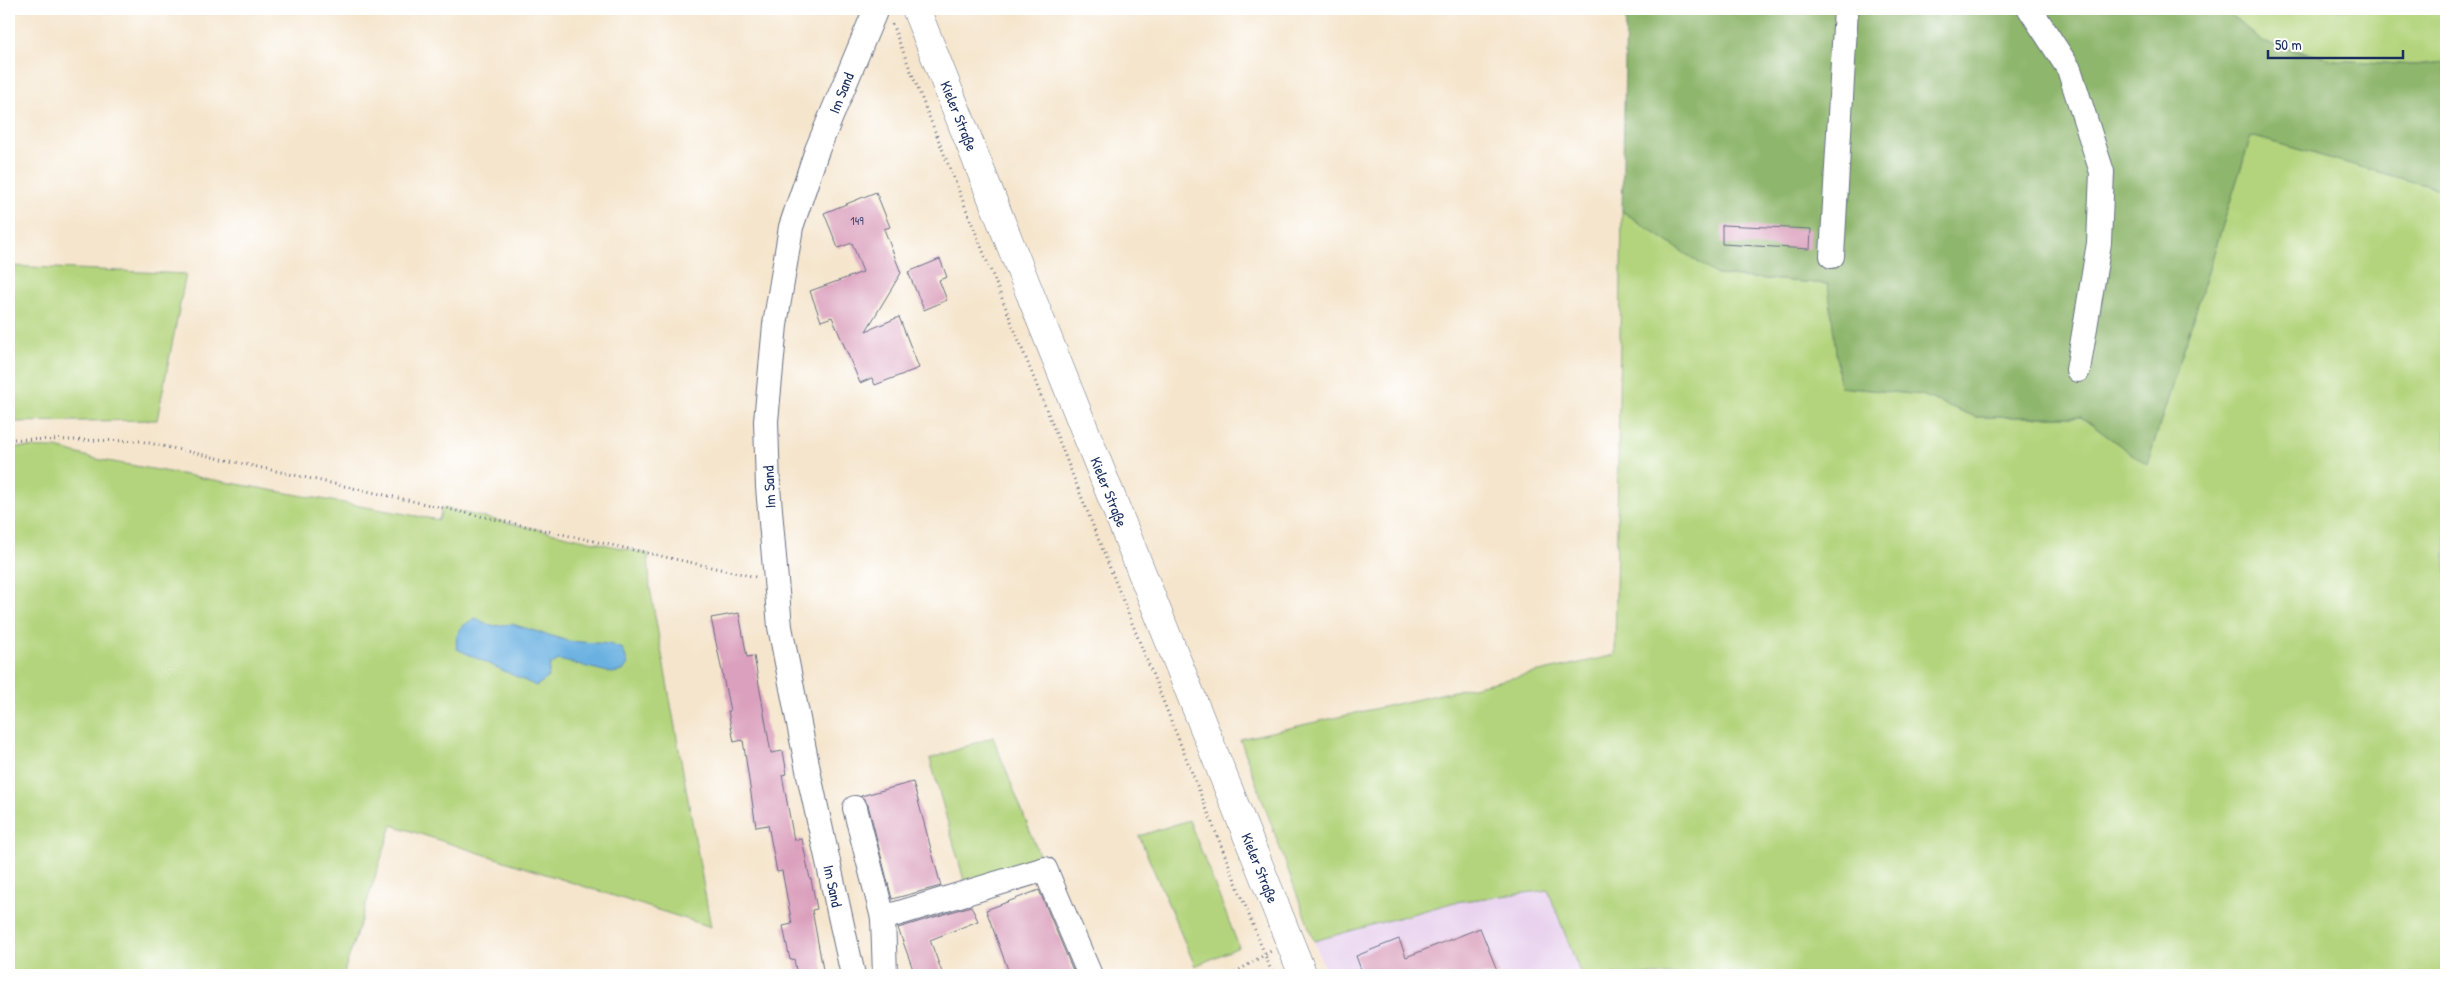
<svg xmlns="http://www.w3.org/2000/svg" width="2455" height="984" font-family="'Patrick Hand',sans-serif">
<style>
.built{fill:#e8d2ee}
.green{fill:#b3d47c;stroke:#67826d}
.forest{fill:#8eb66c;stroke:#547265}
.water{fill:#6ab1e1;stroke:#4270a0}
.building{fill:#dba0bd}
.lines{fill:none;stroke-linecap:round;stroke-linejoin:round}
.minor-casing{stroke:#676f84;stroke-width:26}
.major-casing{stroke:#676f84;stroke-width:29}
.path{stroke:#676f84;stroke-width:3;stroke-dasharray:1 4;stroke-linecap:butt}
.minor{stroke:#fff;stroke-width:24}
.major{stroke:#fff;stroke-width:28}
.labels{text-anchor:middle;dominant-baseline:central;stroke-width:4;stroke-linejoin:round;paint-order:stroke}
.number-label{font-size:12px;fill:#4b4b76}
.street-label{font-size:15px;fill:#1b2f5e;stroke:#fff}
</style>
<rect width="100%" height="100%" fill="#fff"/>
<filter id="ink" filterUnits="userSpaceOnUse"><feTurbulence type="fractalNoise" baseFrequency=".02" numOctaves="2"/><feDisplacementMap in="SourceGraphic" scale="10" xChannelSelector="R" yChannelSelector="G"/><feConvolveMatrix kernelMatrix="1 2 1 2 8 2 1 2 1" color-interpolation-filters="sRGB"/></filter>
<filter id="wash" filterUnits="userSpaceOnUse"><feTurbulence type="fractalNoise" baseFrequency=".0096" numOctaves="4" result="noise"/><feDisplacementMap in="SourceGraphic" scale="20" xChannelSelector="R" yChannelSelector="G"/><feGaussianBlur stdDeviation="1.12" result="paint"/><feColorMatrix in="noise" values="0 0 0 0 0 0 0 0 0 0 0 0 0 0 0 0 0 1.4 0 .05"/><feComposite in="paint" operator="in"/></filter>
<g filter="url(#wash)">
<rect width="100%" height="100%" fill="#f5e5cc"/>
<!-- built -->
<polygon class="built" points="1549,890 1581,975 1327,975 1314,941 1455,902"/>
<!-- green -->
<g class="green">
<polygon points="2225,9 2446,9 2446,62 2414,65 2334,60 2262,42"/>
<polygon points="2251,136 2446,191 2446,975 1581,975 1548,890 1455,902 1314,941 1240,739 1615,655 1622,211 1717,275 1829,284 1840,387 1922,395 1976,417 2081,417 2147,465"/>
<polygon points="9,266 186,274 157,420 9,422"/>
<polygon points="9,447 57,448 96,459 439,520 442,508 648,554 650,588 711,927 392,825 343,975 9,975"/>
<polygon points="993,737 1040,857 965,884 930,759"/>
<polygon points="1189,820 1239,947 1195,966 1139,836"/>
</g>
<!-- forest -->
<polygon class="forest" points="1626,9 2224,9 2262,42 2334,60 2414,65 2446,62 2446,191 2251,136 2147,465 2081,417 1976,417 1922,395 1840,387 1828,284 1717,275 1622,211"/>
<!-- water -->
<path class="water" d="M476,618L491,626L512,624L568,641L609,644L623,649L628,664L623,671L612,673L559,660L550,665L548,678L536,686L457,649C454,633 461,625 476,618Z"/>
<g id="blocks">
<!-- building -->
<g class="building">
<polygon points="876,192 890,227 884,229 901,273 866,331 899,317 919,368 875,385 872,378 860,383 832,317 821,321 810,291 863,272 852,243 838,248 824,213"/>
<polygon points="1722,225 1811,229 1810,249 1722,244"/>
<polygon points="940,259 947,277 939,280 947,300 924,310 908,272"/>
<polygon points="739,613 747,657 754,656 771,753 783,751 787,774 782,775 794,840 802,839 810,879 811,879 817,909 812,910 824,975 797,975 794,959 790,960 783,926 792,924 782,871 777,872 768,825 756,827 743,740 734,742 728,711 730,711 711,618"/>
<polygon points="913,782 941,886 892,899 868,805 861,796"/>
<polygon points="1039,890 1075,975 1010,975 986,910"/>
<polygon points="971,906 978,921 930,940 943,975 915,975 898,928"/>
<polygon points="1480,928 1499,975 1363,975 1356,956 1399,939 1406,957"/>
</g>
</g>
</g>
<g filter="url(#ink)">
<use href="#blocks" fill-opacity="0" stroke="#676f84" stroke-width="1"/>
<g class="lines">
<defs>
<g id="minor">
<polyline points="2030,9 2069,69 2102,172 2099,243 2078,370"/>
<polyline points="1832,256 1846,9"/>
<polyline points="855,808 883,918 1045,869 1090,975"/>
<polyline points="883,918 885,975"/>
<polyline points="853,975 810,780 780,627 768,487 766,421 775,325 791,227 817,150 876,9"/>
</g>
<polyline id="major" points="916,9 1303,975"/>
</defs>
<!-- minor casing -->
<use href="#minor" class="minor-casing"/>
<!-- major casing -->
<use href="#major" class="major-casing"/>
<!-- path -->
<g class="path">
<polyline points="892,24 1273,975"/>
<polyline points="9,439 140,441 756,577"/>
<polyline points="1231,975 1271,951"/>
</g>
<!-- minor -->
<use href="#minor" class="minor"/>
<!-- major -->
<use href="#major" class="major"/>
</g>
</g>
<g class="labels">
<!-- number labels -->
<g class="number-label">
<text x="857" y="220">149</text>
</g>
<!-- street labels -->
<g class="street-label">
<text transform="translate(841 93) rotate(-68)">Im Sand</text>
<text transform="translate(959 116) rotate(68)">Kieler Straße</text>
<text transform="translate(769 487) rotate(-93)">Im Sand</text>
<text transform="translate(1109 492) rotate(68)">Kieler Straße</text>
<text transform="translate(1260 868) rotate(68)">Kieler Straße</text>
<text transform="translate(833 886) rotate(78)">Im Sand</text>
</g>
</g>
<!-- margin -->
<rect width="2455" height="984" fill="none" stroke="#fff" stroke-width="30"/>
<!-- scale -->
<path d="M2268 50v8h135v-8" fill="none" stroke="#1b2f5e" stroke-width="2.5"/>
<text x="2275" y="50" font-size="15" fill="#1b2f5e" stroke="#ffffff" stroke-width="4" paint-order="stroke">50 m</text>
</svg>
